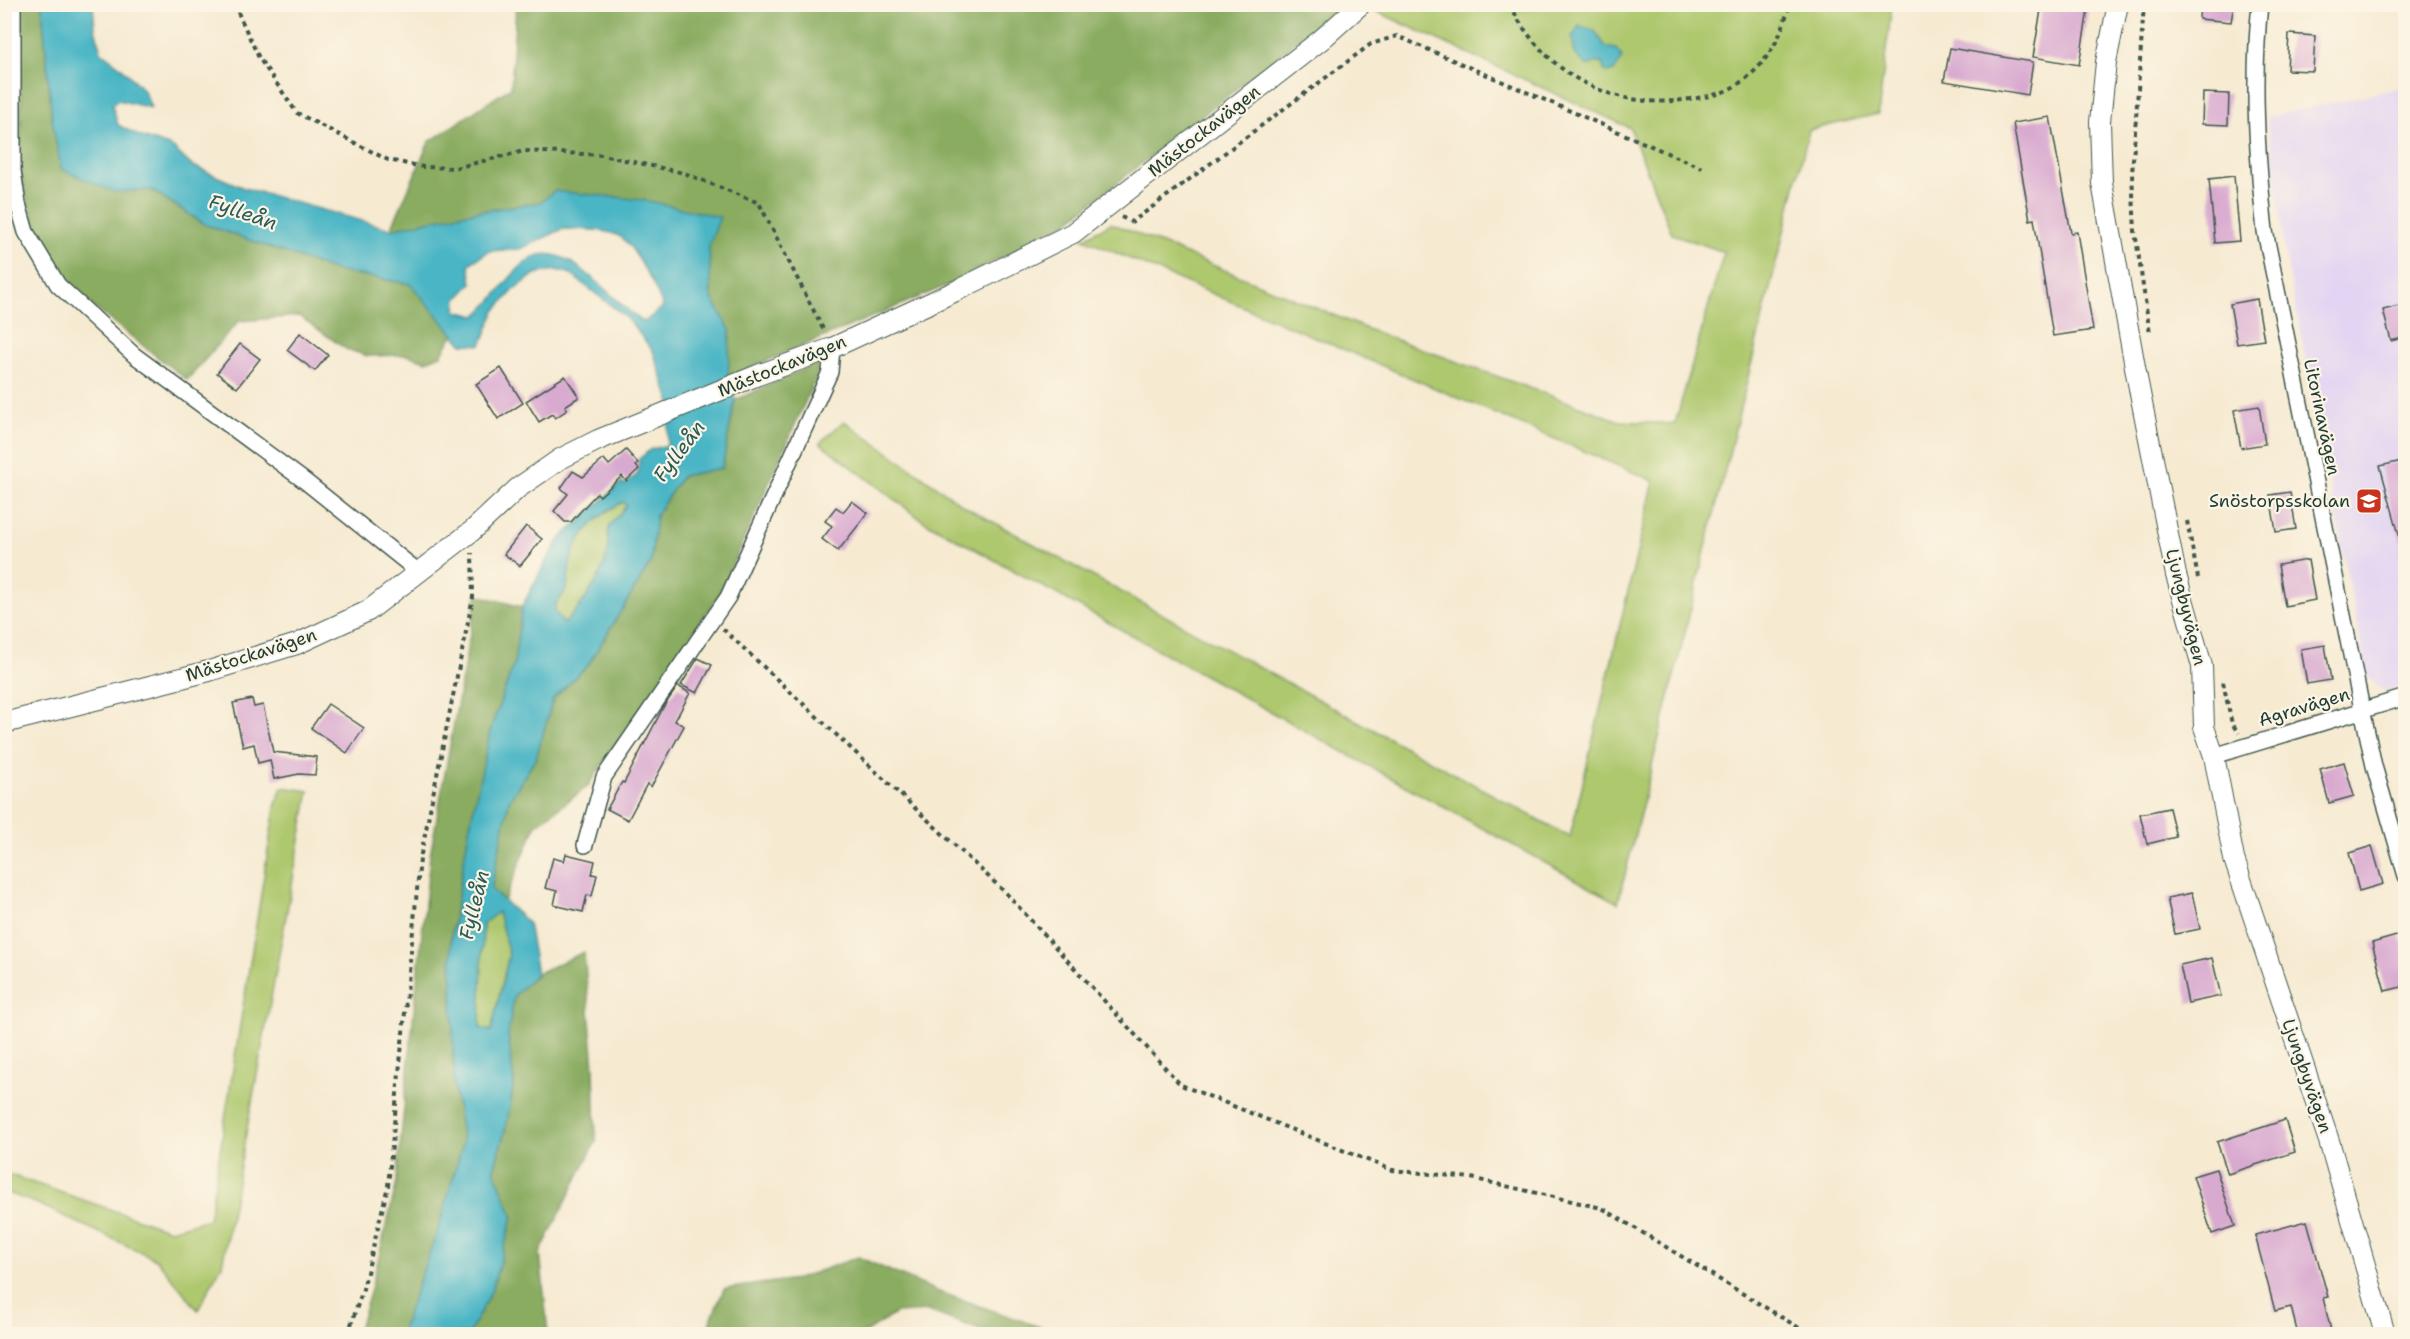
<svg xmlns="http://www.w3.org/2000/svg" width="2410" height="1339" font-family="'Shantell Sans',sans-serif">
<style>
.built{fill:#e2d4f3}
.green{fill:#aec86e;stroke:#668251;stroke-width:1.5}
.forest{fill:#8aac61;stroke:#54744a;stroke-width:1.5}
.water{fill:#49b5c5;stroke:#34797c;stroke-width:1.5;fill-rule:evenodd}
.building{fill:#d9aad0}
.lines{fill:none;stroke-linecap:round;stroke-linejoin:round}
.minor-casing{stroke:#3f574c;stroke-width:18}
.tertiary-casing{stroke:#3f574c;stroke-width:22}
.path{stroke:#3f574c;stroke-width:4;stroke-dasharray:4.5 4.5;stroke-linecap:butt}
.minor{stroke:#fff;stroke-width:15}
.tertiary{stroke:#fff;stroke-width:20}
.labels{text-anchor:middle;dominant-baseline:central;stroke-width:4.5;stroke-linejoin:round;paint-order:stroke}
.street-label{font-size:18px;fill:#1f3d34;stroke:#fcf5e5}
.poi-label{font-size:18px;fill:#1f3d34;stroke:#fcf5e5;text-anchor:end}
.water-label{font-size:20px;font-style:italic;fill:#2a5b58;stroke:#fcf5e5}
</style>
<rect width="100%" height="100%" fill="#fcf5e5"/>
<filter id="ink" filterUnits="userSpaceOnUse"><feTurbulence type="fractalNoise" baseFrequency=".0167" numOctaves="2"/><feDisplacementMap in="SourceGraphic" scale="12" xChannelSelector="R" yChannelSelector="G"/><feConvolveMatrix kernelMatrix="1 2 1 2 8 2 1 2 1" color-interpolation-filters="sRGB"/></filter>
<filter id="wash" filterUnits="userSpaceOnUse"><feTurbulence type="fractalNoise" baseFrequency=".008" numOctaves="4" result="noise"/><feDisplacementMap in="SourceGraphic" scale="24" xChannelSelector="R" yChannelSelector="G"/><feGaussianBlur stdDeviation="1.35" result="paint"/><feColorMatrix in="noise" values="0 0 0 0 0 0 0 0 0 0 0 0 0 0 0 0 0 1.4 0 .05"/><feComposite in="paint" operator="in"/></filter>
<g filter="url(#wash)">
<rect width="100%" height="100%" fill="#f6ead1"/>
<!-- built -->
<polygon class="built" points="2405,87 2406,685 2384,691 2367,677 2284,247 2267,117"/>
<!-- green -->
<g class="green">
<polygon points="1376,4 1892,5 1878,114 1809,130 1618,903 922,520 820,443 844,421 964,506 1570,837 1654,481 1083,239 1111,223 1367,329 1620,421 1675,424 1724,252 1672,234 1630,128 1371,9"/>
<path d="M623,502L626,505C622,514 612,520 609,528C607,535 609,545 608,552C601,579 583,605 564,624L555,612V604C575,583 564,580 572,557C579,532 601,513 623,502Z"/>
<polygon points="282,787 309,791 222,1265 198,1310 156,1259 38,1204 5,1192 5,1173 170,1230 209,1219 275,807"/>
<polygon points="498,912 509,955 491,1031 480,1028 483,923"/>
</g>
<!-- forest -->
<g class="forest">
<polygon points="20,5 42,5 52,120 114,191 152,190 204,224 336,271 410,284 454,333 441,355 426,361 407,355 368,356 346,349 299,316 239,321 187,380 91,305 64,278 44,243 27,202 21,171"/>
<polygon points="516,5 1340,5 1311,30 1066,223 955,282 728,377 730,330 711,296 709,246 719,217 541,202 461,214 391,229 429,142 511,87"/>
<polygon points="818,363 817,375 720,593 587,787 536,825 504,901 491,890 509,801 536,758 553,699 588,665 651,562 656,515 682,476 722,468 735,400"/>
<polygon points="477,595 522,607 514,664 491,728 469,830 451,939 454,1084 463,1143 439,1227 408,1311 401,1334 357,1334 370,1293 396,1186 430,856"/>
<polygon points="584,952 594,1067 596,1141 540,1253 548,1334 469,1334 492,1290 513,1216 494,1170 507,1123 514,1082 508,1036 514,996 538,973"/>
<polygon points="858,1257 939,1292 1060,1334 990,1334 928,1311 896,1313 863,1334 705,1334 724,1289 797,1279"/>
</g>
<!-- water -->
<g class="water">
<path d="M42,5H93L95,28L101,52L121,67L144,91L151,108L118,100L112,105L118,125L139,136L172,147L191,165L244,188L391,229L461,214L541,202L554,191L644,200L720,217L709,246L711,296L730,330L728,377L735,400L722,468L682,476L656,515L651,562L588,665L553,699L536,758L509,801L491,889L528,923L537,973L514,996L508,1036L514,1082L507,1123L494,1170L513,1216L492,1290L469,1334H401L408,1311L439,1227L463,1143L454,1084L451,939L469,830L491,728L514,664L522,607L545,563L561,538L622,482L624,485L638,474L639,459L651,449L667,446L670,401L653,351L627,318L569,273L555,270L535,274L513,291L495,311L481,345L462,344L410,284L336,271L204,224L152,190L114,192L61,169L52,120ZM563,229C581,230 602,228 619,236C632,242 658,292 663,307L644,322C614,306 567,235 530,259C508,274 496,300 476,316L456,311L457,299L472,283L469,264L489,251L520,249ZM623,502L626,505C622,514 612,520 609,528C607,535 609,545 608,552C601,579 583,605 564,624L555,612V604C575,583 564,580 572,557C579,533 601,512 623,502ZM498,912L509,955L491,1031L480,1028L483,924Z"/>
<polygon points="1579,26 1594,30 1606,47 1616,49 1623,58 1614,71 1608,73 1604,70 1602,63 1598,62 1587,66 1575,54 1572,37"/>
</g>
<g id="blocks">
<!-- building -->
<g class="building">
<polygon points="2042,4 2089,4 2079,65 2033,57"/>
<polygon points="2200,4 2234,4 2231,22 2199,19"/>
<polygon points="2289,34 2315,36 2313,71 2287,70"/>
<polygon points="1950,48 2033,62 2028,95 1944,81"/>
<polygon points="2203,93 2229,94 2228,125 2202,124"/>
<polygon points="2050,117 2071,233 2077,232 2093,330 2053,336 2034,219 2030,220 2013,123"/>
<polygon points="2234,176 2240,241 2215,243 2209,179"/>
<polygon points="2257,299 2264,340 2237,344 2230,304"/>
<polygon points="2406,304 2406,337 2391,341 2383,310"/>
<polygon points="300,333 328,355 315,371 287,350"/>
<polygon points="240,344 260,359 237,388 217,373"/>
<polygon points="501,368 523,403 498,419 476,384"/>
<polygon points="565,376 579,397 565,406 567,410 555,418 552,414 539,422 526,401"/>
<polygon points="2259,406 2265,444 2241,448 2234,410"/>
<polygon points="626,450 638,463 636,466 639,469 626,481 622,476 600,496 597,493 571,522 565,522 554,511 568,494 561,488 573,471 583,477 604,459 609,465"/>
<polygon points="2406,460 2406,542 2401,542 2380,466"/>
<polygon points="2290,492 2296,529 2276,532 2270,495"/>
<polygon points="852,501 868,513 838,551 822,539 832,526 825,521 836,507 843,512"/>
<polygon points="526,526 542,539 520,566 504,554"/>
<polygon points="2308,560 2315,600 2285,606 2278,565"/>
<polygon points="2325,645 2331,680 2307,684 2301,649"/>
<polygon points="698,658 712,665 697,693 681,685"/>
<polygon points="678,686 690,693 675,721 684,726 651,787 647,784 628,820 607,809 622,782 624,783 664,706"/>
<polygon points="252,699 254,707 263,705 273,752 317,757 315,775 299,774 274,779 270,760 258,763 254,744 243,747 233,703"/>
<polygon points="328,704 364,728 347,753 311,728"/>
<polygon points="2344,762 2354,796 2329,803 2320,769"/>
<polygon points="2169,808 2176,837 2147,844 2140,814"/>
<polygon points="2372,846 2383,884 2359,891 2349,853"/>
<polygon points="566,854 595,861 592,874 597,875 592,896 587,895 583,912 554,905 557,891 545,888 553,858 564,861"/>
<polygon points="2192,893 2200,929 2175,934 2167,898"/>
<polygon points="2400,935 2406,955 2406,986 2385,991 2372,943"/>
<polygon points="2212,958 2221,996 2188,1003 2180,965"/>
<polygon points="2285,1120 2295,1152 2228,1174 2217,1142"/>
<polygon points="2216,1169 2235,1226 2212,1234 2193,1176"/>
<polygon points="2307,1221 2328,1297 2323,1298 2332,1335 2298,1335 2291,1307 2275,1311 2255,1235"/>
</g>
</g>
</g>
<g filter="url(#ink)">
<use href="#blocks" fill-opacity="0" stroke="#3f574c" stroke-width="1.5"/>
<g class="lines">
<defs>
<g id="minor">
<polyline points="13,4 13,171 18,204 26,232 58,285 134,355 306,482 420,573"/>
<path d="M2260,4C2252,80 2257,156 2265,231L2362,709L2374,766L2406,876"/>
<polyline points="2214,756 2406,697"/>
<polyline points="585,845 604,777 728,597 830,372 832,348"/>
</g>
<g id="tertiary">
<polyline points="2118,4 2106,62 2100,122 2102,183 2137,378 2176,575 2202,666 2204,727 2214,756 2234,859 2329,1141 2385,1334"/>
<polyline points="4,723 209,671 297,644 368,611 472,531 518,488 560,459 598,440 758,375 832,348 958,290 1073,233 1322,39 1361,4"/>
</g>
</defs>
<!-- minor casing -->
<use href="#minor" class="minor-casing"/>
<!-- tertiary casing -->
<use href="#tertiary" class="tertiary-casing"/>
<!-- path -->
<g class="path">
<polyline points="234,4 259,58 297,113 388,160 423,167 455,168 524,151 602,155 684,173 759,203 824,331"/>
<path d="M1510,4C1526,39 1558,72 1593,87C1621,100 1652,104 1683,100C1695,98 1711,97 1723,92C1759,77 1782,42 1789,4"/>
<polyline points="2144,4 2132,174 2135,231 2150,334"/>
<polyline points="1121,217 1132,222 1371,44 1397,36 1702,168"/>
<polyline points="2187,521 2198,578"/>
<polyline points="723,629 1006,893 1181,1085 1392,1170 1471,1178 1602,1208 1809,1334"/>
<polyline points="2223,682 2232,724 2239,733"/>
<polyline points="348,1334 363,1289 388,1186 420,859 473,597 472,553"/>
</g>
<!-- minor -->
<use href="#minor" class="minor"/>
<!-- tertiary -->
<use href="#tertiary" class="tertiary"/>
</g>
</g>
<!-- icons -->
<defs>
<symbol id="school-square" viewBox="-11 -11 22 22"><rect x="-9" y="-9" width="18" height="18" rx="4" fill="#c8321e" stroke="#fcf5e5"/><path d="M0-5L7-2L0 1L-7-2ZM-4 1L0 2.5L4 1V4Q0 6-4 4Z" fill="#fff"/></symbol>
</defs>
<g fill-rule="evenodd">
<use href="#school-square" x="2354" y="486" width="30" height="30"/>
</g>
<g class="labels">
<!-- street labels -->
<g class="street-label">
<text transform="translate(1204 131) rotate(-38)">Mästockavägen</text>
<text transform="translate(782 366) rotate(-22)">Mästockavägen</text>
<text transform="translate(2322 417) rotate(78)">Litorinavägen</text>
<text transform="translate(2186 607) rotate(76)">Ljungbyvägen</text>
<text transform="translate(251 655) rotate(-18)">Mästockavägen</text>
<text transform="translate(2304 707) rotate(-17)">Agravägen</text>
<text transform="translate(2307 1076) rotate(71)">Ljungbyvägen</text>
</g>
<!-- poi labels -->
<g class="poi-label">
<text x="2350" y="501">Snöstorpsskolan</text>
</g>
<!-- water labels -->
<g class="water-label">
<text transform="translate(243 212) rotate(19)">Fylleån</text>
<text transform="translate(679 451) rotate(-53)">Fylleån</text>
<text transform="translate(474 905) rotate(-76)">Fylleån</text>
</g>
</g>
<!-- margin -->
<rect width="2410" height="1339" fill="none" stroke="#fcf5e5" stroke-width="24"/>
</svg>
